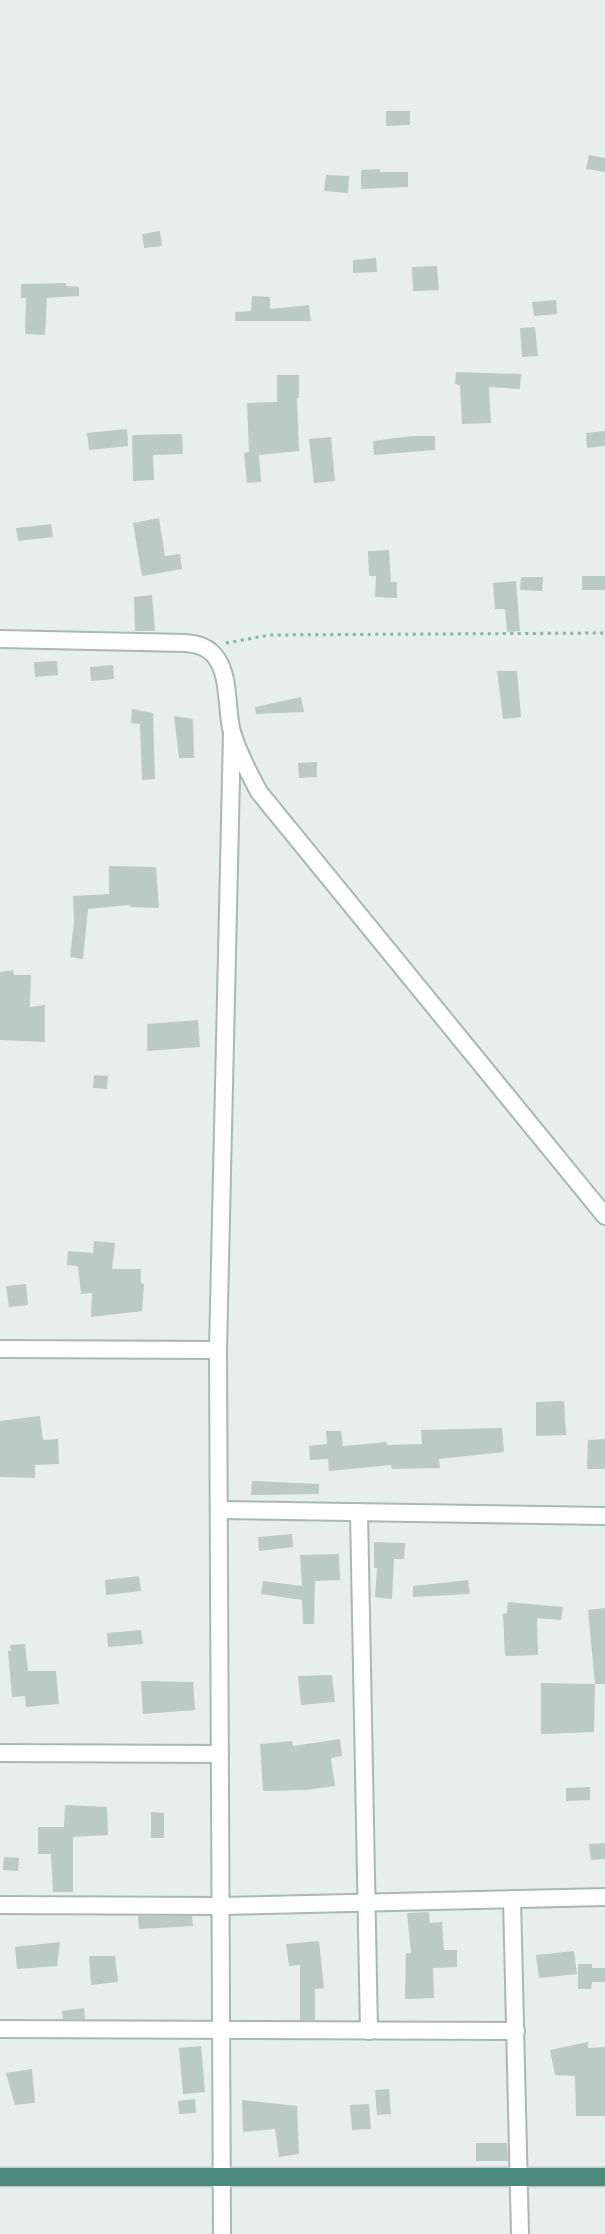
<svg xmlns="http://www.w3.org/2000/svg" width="605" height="2234" font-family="'Nunito Sans',sans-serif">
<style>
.building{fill:#bbcac4}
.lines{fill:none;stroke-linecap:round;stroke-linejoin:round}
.minor-casing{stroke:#a8b8b2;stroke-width:20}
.trunk-casing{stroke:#c2cac8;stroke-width:21}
.path{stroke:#86b3a5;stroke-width:3;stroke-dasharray:3 4.5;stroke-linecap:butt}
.minor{stroke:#fff;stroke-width:16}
.trunk{stroke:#4c8a7c;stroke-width:18}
</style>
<rect width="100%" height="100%" fill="#e6efeb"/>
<!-- building -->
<g class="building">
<polygon points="386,111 410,111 410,125 386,126"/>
<polygon points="589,155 605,158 605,172 586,169"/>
<polygon points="380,169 380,172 408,172 408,187 361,189 361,170"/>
<polygon points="326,175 349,176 348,193 324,191"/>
<polygon points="160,231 162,246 144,248 142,234"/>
<polygon points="376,258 377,272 353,273 353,260"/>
<polygon points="437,266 439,290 413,291 412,267"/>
<polygon points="66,283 66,286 79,287 79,296 47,298 45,335 25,334 26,298 21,298 21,284"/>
<polygon points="252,296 270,297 270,309 309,305 311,321 235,321 235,312 251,311"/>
<polygon points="556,300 557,314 534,316 532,302"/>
<polygon points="535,327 538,356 522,357 520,328"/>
<polygon points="456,372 521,374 520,389 489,387 491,423 462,424 460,385 455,384"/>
<polygon points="277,375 299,375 299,398 297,398 299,451 259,455 261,482 247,483 244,453 249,452 247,403 277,402"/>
<polygon points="127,429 128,446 89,450 87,433"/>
<polygon points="605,431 605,446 587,448 586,433"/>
<polygon points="182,434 183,454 153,455 154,480 133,481 132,435"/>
<polygon points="412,436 435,436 435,450 374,455 373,441"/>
<polygon points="331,437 335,481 314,483 309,439"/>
<polygon points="159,518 165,556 180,554 182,569 142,576 133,523"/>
<polygon points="51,524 53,537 18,541 16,528"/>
<polygon points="389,550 391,582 397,582 397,598 375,597 376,576 369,576 368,551"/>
<rect x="582" y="576" width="23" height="14"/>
<polygon points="521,577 543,577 542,591 520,590"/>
<polygon points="516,581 520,631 507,632 505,609 495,609 493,583"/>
<polygon points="152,595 155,631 135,631 134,597"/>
<polygon points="57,661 58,675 35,677 34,662"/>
<polygon points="113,665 114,679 91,681 90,667"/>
<polygon points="497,671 517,671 521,717 503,719"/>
<polygon points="301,697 304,712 256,714 255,707"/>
<polygon points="132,709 153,713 155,779 142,780 140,724 131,723"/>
<polygon points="174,716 193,719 194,758 179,758"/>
<polygon points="317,762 317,777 299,778 298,763"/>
<polygon points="109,866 156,867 159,908 130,907 130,905 88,909 83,959 70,957 74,921 73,896 109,894"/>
<polygon points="13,970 14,975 31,975 30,1007 45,1005 45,1042 0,1040 0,972"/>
<polygon points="198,1020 200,1047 147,1051 147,1024"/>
<polygon points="94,1075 108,1076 107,1089 93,1088"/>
<polygon points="94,1241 115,1243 112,1269 141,1269 141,1283 144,1284 142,1311 91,1317 92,1293 81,1294 78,1266 67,1265 68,1251 93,1253"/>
<polygon points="26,1284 28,1305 9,1307 6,1286"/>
<polygon points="564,1401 566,1435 536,1436 536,1402"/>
<polygon points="40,1416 43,1440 58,1439 59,1464 35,1465 35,1478 0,1477 0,1421"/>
<polygon points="502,1428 504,1452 439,1459 440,1468 392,1469 391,1465 329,1471 328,1459 310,1460 309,1446 327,1444 326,1431 341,1431 343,1446 387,1442 387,1445 422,1444 421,1430"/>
<polygon points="605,1439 605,1469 587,1469 588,1440"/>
<polygon points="252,1481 319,1484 319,1494 251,1495"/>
<polygon points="292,1534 293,1547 259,1551 258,1537"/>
<polygon points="374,1542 405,1543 404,1559 394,1559 392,1599 375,1597 377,1568 374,1568"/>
<polygon points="339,1554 340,1580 315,1581 314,1624 303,1624 302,1600 261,1594 263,1581 302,1586 300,1555"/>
<polygon points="139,1576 141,1591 106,1595 105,1580"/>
<polygon points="468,1580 470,1594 413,1597 413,1586"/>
<polygon points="508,1602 563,1607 561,1620 537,1618 538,1655 505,1656 503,1614 507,1613"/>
<polygon points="605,1608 605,1684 595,1684 588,1610"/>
<polygon points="141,1630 143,1644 108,1647 107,1633"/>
<polygon points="25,1644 28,1671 56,1671 59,1704 26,1707 25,1696 12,1697 8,1651 11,1651 10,1645"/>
<polygon points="332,1675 335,1702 301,1705 298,1676"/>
<polygon points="141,1681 193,1682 195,1710 143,1714"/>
<polygon points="541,1683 595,1684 594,1732 541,1734"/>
<polygon points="340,1739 342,1756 331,1758 335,1786 305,1790 263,1791 260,1744 292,1741 293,1746"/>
<polygon points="590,1787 590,1800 566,1801 566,1788"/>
<polygon points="65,1805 107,1807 108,1835 73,1837 73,1892 53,1892 51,1854 38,1854 38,1827 64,1827"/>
<polygon points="151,1812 164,1813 164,1838 151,1838"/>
<polygon points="605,1843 605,1859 591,1860 589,1844"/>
<polygon points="4,1857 19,1858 18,1871 3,1870"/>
<polygon points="429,1912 430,1923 442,1922 444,1950 457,1950 457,1967 433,1968 434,1998 405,1999 406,1953 411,1953 407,1913"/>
<polygon points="138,1916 192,1916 193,1926 139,1929"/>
<polygon points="319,1941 324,1988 315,1989 315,2020 300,2020 300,1965 289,1966 286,1944"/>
<polygon points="60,1942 57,1966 17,1969 15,1947"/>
<polygon points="574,1951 577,1974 539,1978 536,1955"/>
<polygon points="89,1956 115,1956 118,1982 91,1985"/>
<polygon points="578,1964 592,1964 592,1968 605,1968 605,1982 592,1982 591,1989 578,1989"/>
<polygon points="84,2008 85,2019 63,2019 62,2011"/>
<polygon points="588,2042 588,2048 605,2047 605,2116 576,2116 575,2076 555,2075 550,2050"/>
<polygon points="201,2046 205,2092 183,2094 179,2048"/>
<polygon points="32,2069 35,2103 15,2105 6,2073"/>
<polygon points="389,2089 391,2114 377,2115 375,2090"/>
<polygon points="195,2099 196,2113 179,2114 178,2101"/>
<polygon points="242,2100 297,2106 299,2154 279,2157 275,2129 243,2132"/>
<polygon points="369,2104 371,2129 352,2130 350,2105"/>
<polygon points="476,2143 507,2143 508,2161 476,2161"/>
</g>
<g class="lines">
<defs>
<g id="minor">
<path d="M0,639L185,643C198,644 209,647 217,659C230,678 226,710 232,732C238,753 249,773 259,792L605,1216"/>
<polyline points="0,1349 218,1350"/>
<polyline points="219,1510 605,1516"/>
<polyline points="359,1512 369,2031"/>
<polyline points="0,1753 220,1754"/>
<polyline points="512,1899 520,2234"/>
<polyline points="0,1905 220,1906 605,1897"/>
<polyline points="0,2029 516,2031"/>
<polyline points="222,2234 218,1350 232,733"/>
</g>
<polyline id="trunk" points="0,2177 605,2177"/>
</defs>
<!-- minor casing -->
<use href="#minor" class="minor-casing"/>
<!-- trunk casing -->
<use href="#trunk" class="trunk-casing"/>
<!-- path -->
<polyline class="path" points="226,643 270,635 605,633"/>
<!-- minor -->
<use href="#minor" class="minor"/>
<!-- trunk -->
<use href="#trunk" class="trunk"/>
</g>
</svg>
